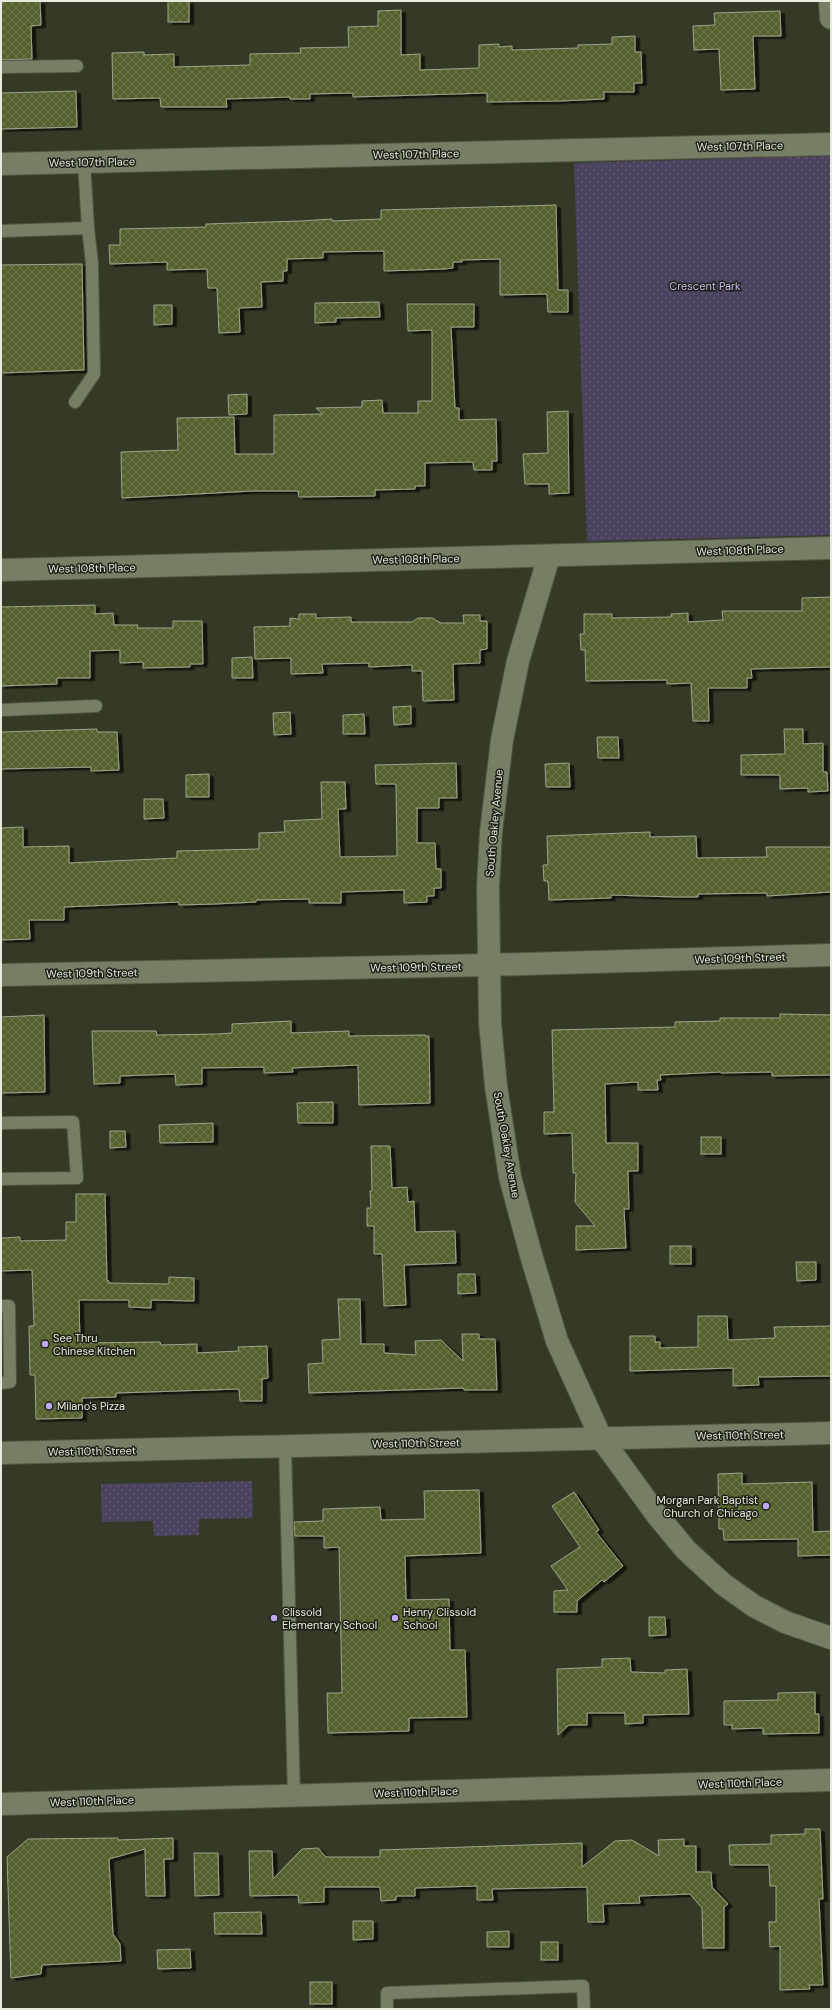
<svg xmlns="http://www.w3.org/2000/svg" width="832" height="2010" font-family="'DM Sans',sans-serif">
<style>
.park{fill:url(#park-dots)}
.building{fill:url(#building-cross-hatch);stroke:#9ea58c;filter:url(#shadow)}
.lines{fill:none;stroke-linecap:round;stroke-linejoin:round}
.service-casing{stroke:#515643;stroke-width:14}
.minor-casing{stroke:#515643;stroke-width:24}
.service{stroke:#777e66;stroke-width:12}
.minor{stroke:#777e66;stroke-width:22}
.poi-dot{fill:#bea9f4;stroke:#1d2016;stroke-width:1.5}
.labels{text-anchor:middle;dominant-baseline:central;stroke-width:3;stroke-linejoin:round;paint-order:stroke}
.street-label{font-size:11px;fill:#e6ebdd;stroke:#1d2016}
.park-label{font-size:11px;fill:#c8b8f3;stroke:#1d2016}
.poi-label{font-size:11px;fill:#e6ebdd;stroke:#1d2016;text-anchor:start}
</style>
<defs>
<pattern id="park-dots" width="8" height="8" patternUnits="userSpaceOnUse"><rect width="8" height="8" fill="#4a425f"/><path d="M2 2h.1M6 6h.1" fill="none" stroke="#645d76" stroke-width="1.8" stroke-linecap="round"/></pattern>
<pattern id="building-cross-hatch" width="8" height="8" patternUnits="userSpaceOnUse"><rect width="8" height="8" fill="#55612e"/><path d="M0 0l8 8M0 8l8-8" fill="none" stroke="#6d784c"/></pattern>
<filter id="shadow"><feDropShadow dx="4.5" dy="2.5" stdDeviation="0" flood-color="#0009"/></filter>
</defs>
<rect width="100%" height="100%" fill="#343a25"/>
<!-- park -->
<g class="park">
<polygon points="831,156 831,535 587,541 574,163"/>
<polygon points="252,1481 253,1518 199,1519 199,1535 154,1536 153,1521 102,1522 101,1484"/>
</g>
<!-- building -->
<g class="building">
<polygon points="1,1 40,1 41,25 31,26 32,59 1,60"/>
<rect x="168" y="1" width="21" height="21"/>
<polygon points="401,10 401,55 420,54 420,70 479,68 479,45 499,44 499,47 512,46 512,50 578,48 578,45 612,44 612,37 635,36 635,52 641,52 642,83 634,83 634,92 604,92 604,99 560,101 487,102 487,93 353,97 353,93 310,94 310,99 290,99 290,97 226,99 227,107 161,107 160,98 113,99 112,53 144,52 144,55 174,54 174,67 250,65 250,54 301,53 300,48 349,47 348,27 378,26 378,11"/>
<polygon points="780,11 781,36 753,36 755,89 721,90 719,49 694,50 693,26 715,25 714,13"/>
<polygon points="76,91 77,127 1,129 1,93"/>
<polygon points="556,205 558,290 568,290 568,312 548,312 547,294 500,295 500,259 462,260 462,262 453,262 453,268 444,269 384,271 384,251 323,252 323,258 287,259 287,271 283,271 283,281 261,282 262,307 239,308 240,332 219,333 217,288 208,288 207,269 167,270 167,262 110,264 109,245 120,245 120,229 206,227 206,224 300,221 332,219 332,221 381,219 381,210"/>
<polygon points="82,264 84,370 1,373 1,265"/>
<polygon points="379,302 380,317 336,318 336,322 315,323 315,303"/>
<polygon points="407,304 474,304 474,327 451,327 455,408 459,408 459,420 496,419 497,461 492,461 492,470 474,470 473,462 425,463 425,486 415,486 415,489 375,490 375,496 299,497 298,491 252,491 122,498 121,452 178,450 177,418 234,417 235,454 274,454 274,415 323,414 316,408 362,407 362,401 382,400 383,413 418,413 418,401 432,401 432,330 408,331"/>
<polygon points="154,305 172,305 172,324 154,325"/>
<polygon points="247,394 247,414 229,415 228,395"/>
<polygon points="568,411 569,493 549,494 549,484 525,484 523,454 548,453 547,412"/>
<polygon points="831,597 831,667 751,669 752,678 747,678 747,688 708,688 709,721 693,721 691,683 667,684 667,680 586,681 585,650 581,650 580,634 584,634 584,614 612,614 612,618 671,617 671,614 688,613 688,622 723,620 722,611 802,611 802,598"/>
<polygon points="95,605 95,614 113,613 114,625 138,625 137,628 173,628 173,621 202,621 203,664 190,664 190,667 143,668 143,662 120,663 120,650 90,651 90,678 57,678 57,684 1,686 1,607"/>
<polygon points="299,614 316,614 316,618 351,617 351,622 412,622 418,618 432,618 441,623 464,623 463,615 480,615 480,621 487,621 487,649 480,650 480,663 453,664 454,700 423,701 422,671 412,671 412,665 369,667 369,663 322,664 323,673 291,674 291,658 255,659 254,627 290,626 290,618 299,619"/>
<polygon points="252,657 253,678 232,678 232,658"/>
<polygon points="411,706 411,724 394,725 393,707"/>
<polygon points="290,712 291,734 274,735 273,713"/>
<polygon points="364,714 365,734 343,734 343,715"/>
<polygon points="97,729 97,732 117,732 119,770 91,771 91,767 1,769 1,732"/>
<polygon points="784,729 803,729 803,744 823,743 823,772 827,772 828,791 808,792 808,788 780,789 780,775 741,775 741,755 785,754"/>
<polygon points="597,737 618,737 619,758 598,758"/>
<polygon points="456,763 457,798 439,798 439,808 417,808 417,843 435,843 436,869 441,869 441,888 434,888 434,896 427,896 427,902 404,903 404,890 341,892 341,903 309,903 309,899 256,900 256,902 215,904 179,905 179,902 64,907 64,920 29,920 30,939 1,940 1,828 23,827 23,847 69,846 69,863 177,858 177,851 259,849 259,833 285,832 284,821 322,819 321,782 345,782 346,809 338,809 340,857 397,856 396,784 376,784 375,765"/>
<polygon points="569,763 570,787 546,787 545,764"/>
<polygon points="209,774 209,797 186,797 186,775"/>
<polygon points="144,799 163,799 164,818 144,819"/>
<polygon points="650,832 650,837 696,836 697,858 767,857 766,847 831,847 831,892 767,896 767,893 698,894 698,897 676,897 611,895 611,898 549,900 548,881 544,881 543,865 548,865 547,836"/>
<polygon points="780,1014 831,1015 831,1075 772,1076 772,1072 721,1073 721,1072 660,1075 661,1080 657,1080 658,1090 638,1090 638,1082 605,1084 606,1143 638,1143 638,1171 628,1171 629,1209 624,1209 626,1248 576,1250 576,1226 595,1226 575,1202 576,1173 573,1173 572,1133 544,1134 544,1112 554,1112 552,1030 675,1027 675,1022 720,1021 720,1018 780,1018"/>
<polygon points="44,1015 45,1092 1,1093 1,1017"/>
<polygon points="291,1021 291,1033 349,1031 349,1036 425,1035 425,1036 429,1036 430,1103 359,1105 358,1065 292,1068 293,1072 264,1073 264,1067 202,1068 202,1084 176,1085 175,1074 120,1076 120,1083 94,1084 92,1031 156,1031 157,1035 218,1034 232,1033 232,1024"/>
<polygon points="333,1102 333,1123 298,1123 297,1103"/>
<polygon points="213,1123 213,1142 160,1143 159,1125"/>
<polygon points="110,1131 125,1131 126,1147 110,1148"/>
<rect x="701" y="1137" width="20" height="17"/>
<polygon points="371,1146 390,1146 392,1188 407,1187 408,1202 414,1201 415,1232 455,1231 456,1263 404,1265 406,1305 384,1306 382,1254 374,1254 374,1226 367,1226 367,1208 371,1208 370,1191 372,1191"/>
<polygon points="76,1194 105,1194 107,1281 109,1281 109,1283 169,1284 169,1277 194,1278 194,1301 151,1300 151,1308 129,1307 129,1300 79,1300 80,1343 160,1342 161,1345 197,1344 197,1353 239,1351 238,1347 267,1346 268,1378 262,1379 262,1401 240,1401 239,1389 116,1393 116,1397 82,1398 82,1418 36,1419 35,1375 30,1375 29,1326 34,1326 32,1270 1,1271 1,1241 2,1238 20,1237 20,1241 66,1240 66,1222 76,1222"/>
<rect x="670" y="1246" width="21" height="18"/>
<polygon points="796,1262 816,1262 816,1280 797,1281"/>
<polygon points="458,1274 475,1274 476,1293 458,1294"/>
<polygon points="338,1299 360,1299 361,1344 384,1344 384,1353 416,1355 415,1341 441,1340 463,1361 462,1334 479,1334 479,1339 495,1339 497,1390 464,1390 464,1388 309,1393 308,1364 323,1363 322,1340 340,1339"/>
<polygon points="698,1316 727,1316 728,1340 775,1338 774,1327 831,1326 831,1376 758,1377 759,1385 733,1386 733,1368 630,1371 630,1336 655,1336 655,1342 660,1342 660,1348 698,1347"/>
<polygon points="742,1473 742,1484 812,1482 813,1532 831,1531 831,1555 798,1556 798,1539 724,1540 723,1529 719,1529 718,1474"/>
<polygon points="479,1490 481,1553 405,1556 406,1600 449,1599 450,1650 465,1650 467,1717 409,1718 409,1731 328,1733 327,1693 342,1693 339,1547 324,1548 324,1536 295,1536 294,1522 323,1521 323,1509 380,1507 381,1520 425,1519 424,1491"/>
<polygon points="574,1492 599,1530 596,1532 623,1566 604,1582 602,1580 577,1601 577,1612 554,1612 554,1591 568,1590 551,1566 580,1547 552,1506"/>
<polygon points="649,1617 665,1617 666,1635 649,1636"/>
<polygon points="630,1658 631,1672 665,1673 665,1670 687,1669 689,1714 643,1715 643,1723 625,1724 625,1713 587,1713 587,1725 569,1725 558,1735 557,1669 602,1667 602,1659"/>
<polygon points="815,1692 815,1714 819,1714 819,1733 763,1734 763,1728 732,1729 732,1725 724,1725 724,1701 778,1700 778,1693"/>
<polygon points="805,1829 820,1829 823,1899 819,1899 823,1985 809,1985 810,1989 780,1990 780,1946 770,1947 769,1922 776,1922 776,1886 770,1886 769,1865 730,1865 729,1845 771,1844 771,1835 805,1834"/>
<polygon points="118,1838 118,1840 173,1838 173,1859 164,1859 165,1896 146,1896 145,1849 109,1859 113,1934 120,1944 121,1961 42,1965 41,1974 11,1978 7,1857 28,1839"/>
<polygon points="684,1839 684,1846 696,1846 696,1872 711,1872 712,1887 728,1904 724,1907 724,1948 703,1948 702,1908 690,1894 639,1896 640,1903 603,1904 604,1922 588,1922 587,1887 492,1889 493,1900 477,1900 477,1886 415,1888 415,1896 396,1896 396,1900 381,1901 380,1887 324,1887 324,1902 299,1903 298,1895 250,1896 249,1851 272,1851 273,1879 302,1849 318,1848 326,1857 380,1857 380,1850 582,1843 582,1867 615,1841 632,1840 659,1856 658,1840"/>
<polygon points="194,1853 218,1853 219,1895 195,1896"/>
<polygon points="261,1912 262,1934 215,1934 214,1913"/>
<polygon points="353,1921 373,1921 373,1939 353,1940"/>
<polygon points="509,1931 509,1947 487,1947 487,1932"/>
<rect x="541" y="1942" width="17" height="18"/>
<polygon points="190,1949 191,1968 158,1969 157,1950"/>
<rect x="310" y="1982" width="22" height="22"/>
</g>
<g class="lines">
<defs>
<g id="service">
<polyline points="1,67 77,66"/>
<polyline points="1,231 88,228"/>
<polyline points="75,402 94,374 92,263 88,228 84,162"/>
<polyline points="1,710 96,706"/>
<polyline points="1,1123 73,1122 77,1178 1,1179"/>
<polyline points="1,1306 9,1306 10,1382 1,1383"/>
<polyline points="285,1446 294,1795"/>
<polyline points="387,2009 387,1993 583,1986 584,2009"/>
</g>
<g id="minor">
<polyline points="830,1 831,18"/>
<polyline points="1,164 831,144"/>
<polyline points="549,556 518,661 502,740 491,832 488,887 490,1023 496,1086 510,1177 531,1255 557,1341 601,1438 657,1515 686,1550 723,1584 754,1606 785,1622 831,1638"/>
<polyline points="1,570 831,548"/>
<polyline points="1,975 488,965 831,955"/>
<polyline points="1,1453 831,1433"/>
<polyline points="1,1804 831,1780"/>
</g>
</defs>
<!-- service casing -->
<use href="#service" class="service-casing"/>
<!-- minor casing -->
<use href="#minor" class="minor-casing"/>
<!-- service -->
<use href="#service" class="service"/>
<!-- minor -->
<use href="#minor" class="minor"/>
</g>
<!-- markers -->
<g class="poi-dot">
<circle cx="45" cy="1344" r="4"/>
<circle cx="49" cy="1406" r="4"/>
<circle cx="766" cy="1506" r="4"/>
<circle cx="274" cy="1618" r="4"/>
<circle cx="395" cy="1618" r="4"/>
</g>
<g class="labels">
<!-- street labels -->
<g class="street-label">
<text transform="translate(740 146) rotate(-1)">West 107th Place</text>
<text transform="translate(416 154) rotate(-1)">West 107th Place</text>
<text transform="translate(92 162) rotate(-1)">West 107th Place</text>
<text transform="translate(740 550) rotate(-2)">West 108th Place</text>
<text transform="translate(416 559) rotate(-1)">West 108th Place</text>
<text transform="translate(92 568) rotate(-1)">West 108th Place</text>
<text transform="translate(494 823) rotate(-85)">South Oakley Avenue</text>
<text transform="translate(740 958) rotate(-2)">West 109th Street</text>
<text transform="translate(416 967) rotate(-1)">West 109th Street</text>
<text transform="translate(92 973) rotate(-1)">West 109th Street</text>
<text transform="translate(507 1145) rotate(80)">South Oakley Avenue</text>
<text transform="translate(740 1435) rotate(-1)">West 110th Street</text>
<text transform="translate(416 1443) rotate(-1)">West 110th Street</text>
<text transform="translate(92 1451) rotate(-1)">West 110th Street</text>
<text transform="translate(740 1783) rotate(-2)">West 110th Place</text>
<text transform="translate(416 1792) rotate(-2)">West 110th Place</text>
<text transform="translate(92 1801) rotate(-2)">West 110th Place</text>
</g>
<!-- park labels -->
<g class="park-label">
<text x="705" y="286">Crescent Park</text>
</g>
<!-- poi labels -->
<g class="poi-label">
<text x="53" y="1338">See Thru<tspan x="53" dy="13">Chinese Kitchen</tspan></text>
<text x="57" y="1406">Milano's Pizza</text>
<text x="758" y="1500" text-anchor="end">Morgan Park Baptist<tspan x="758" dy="13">Church of Chicago</tspan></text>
<text x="282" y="1612">Clissold<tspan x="282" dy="13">Elementary School</tspan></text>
<text x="403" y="1612">Henry Clissold<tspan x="403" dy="13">School</tspan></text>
</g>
</g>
<!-- border -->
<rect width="832" height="2010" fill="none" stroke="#e6ebdd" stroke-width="4"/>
</svg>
